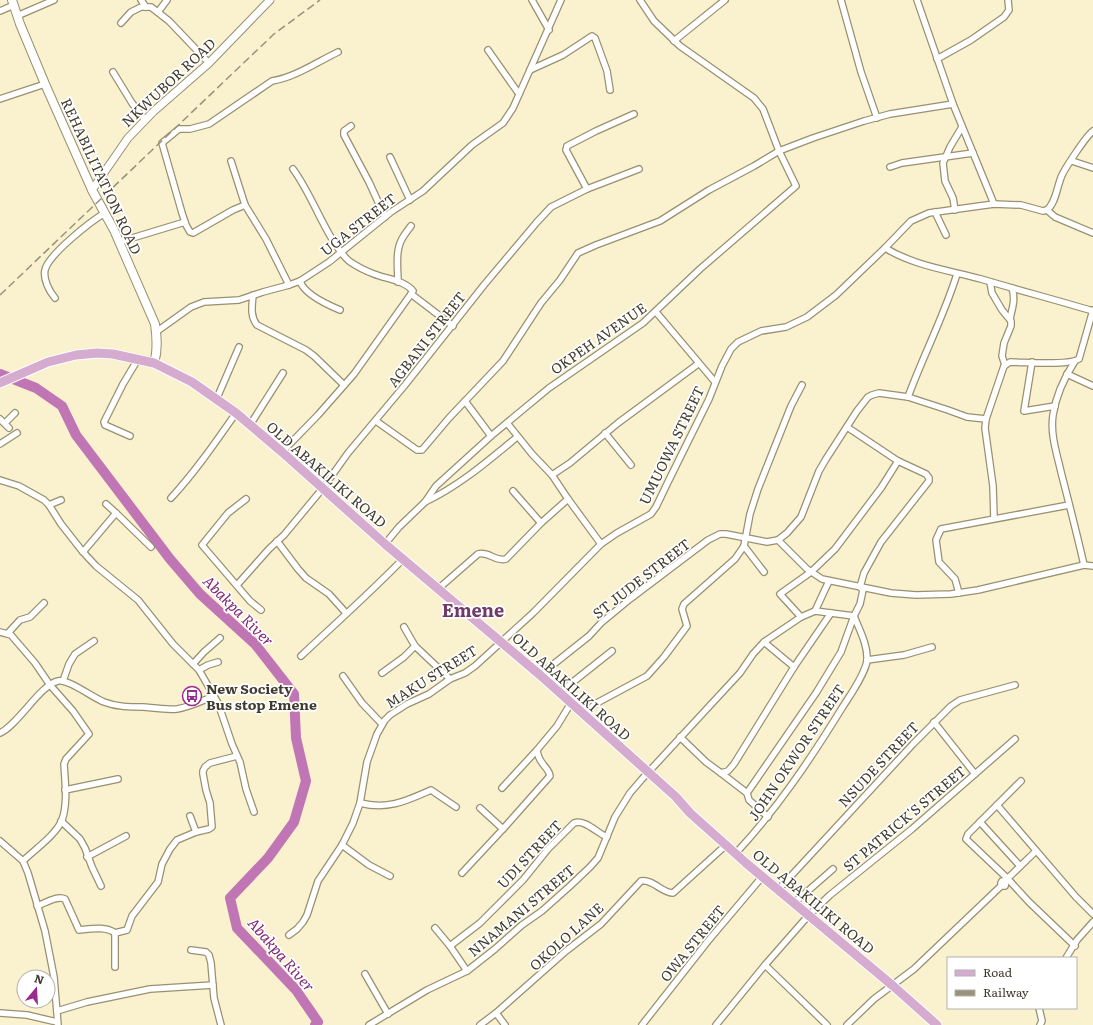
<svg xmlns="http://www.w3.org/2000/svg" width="1093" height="1025" font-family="Literata,serif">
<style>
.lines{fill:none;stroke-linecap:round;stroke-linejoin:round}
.river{stroke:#c075b5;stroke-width:10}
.minor-casing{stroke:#989070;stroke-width:8}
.tertiary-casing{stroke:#989070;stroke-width:9}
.secondary-casing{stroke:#989070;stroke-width:10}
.primary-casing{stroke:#fff;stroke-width:11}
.minor{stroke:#fff;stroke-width:5.5}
.tertiary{stroke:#fff;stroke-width:7}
.secondary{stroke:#fff;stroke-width:8}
.primary{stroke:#d5accf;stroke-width:9}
.rail{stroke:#99927b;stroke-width:1.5;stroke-dasharray:8 4;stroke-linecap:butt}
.labels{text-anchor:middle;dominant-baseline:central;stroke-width:3.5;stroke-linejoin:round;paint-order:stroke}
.street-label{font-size:14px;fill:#3f3b2e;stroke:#fff}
.poi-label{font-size:14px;font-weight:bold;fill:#3f3b2e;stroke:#fff;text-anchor:start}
.water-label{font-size:15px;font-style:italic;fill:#802777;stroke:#fff}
.district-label{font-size:18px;font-weight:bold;fill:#6f3968;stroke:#fff}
</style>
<rect width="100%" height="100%" fill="#faf1ce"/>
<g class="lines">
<!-- river -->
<polyline class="river" points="0,374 36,388 62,406 76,435 170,559 200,594 255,644 294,694 296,738 306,781 294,822 268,858 230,898 237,928 296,990 318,1022 315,1025"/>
<defs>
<g id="minor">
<polyline points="141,0 146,7"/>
<polyline points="532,0 549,30"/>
<polyline points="841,0 861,72 877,118"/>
<polyline points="917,0 953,104 994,204"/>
<polyline points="0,11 14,5"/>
<polyline points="158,12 167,0"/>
<polyline points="17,16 54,0"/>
<polyline points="121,23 131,12 141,7 151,7 169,21 209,63"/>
<polyline points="674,41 725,0"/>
<polyline points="488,50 519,94"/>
<polyline points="937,59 971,40 1004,17 1009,10 1008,0"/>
<polyline points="530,70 563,55 592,36 595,38 607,71 610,90"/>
<polyline points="113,72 132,103 145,120"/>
<polyline points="0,99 45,84"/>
<polyline points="351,126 344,131 344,135 369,182 385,217"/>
<path d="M1093,131C1086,136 1066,167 1062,175C1057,186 1056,203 1047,210L1043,211L1021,205L994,204L929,213L911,221L885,248C915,266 948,270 981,279C1018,290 1056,300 1093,311"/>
<polyline points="390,157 410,200"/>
<polyline points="231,161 245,205 266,239 289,285"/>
<polyline points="1072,161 1093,168"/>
<polyline points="890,167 902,163 973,153"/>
<path d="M293,169C309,191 318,216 332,239C337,247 342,255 349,261C356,266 366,271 374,274C386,279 404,280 413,291L411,294L453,326"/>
<polyline points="587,189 639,169"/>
<path d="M245,205L233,210L193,233L190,232L186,225L182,213L162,143L179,129H190L209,124L272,81C296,77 317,62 338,52"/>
<polyline points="955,210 953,198 945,181 943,163 950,147 962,127"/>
<polyline points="1047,210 1055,217 1093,233"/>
<polyline points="935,212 946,235"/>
<polyline points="119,242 185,222"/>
<path d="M300,281C304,294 328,305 340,310"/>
<path d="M398,282C398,269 395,251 402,239C404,235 408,230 411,226"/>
<polyline points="990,282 992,293 1002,310 1011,321 1011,326 1004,343 1002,356 1005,365"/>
<path d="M253,295C252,306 250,316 257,325L306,350L314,356L344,385"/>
<path d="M55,298C49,291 43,279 45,270C48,255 91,221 105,213"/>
<polyline points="656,312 715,382"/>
<path d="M1010,319C1012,308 1016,300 1012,288"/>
<polyline points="156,332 191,307 204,302 239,300 263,292 289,285 300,281 329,262 391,212 423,191 472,145 503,123 513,108 561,0"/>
<path d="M1075,361C1064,378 1056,395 1053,415C1050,434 1057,454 1061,472C1069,503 1077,534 1084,565"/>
<polyline points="1032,362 1024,411 1055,406"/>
<polyline points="1067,374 1093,386"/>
<path d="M908,397C923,356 944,316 957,274"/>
<polyline points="217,398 239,347"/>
<polyline points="465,401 491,436"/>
<polyline points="0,419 9,428"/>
<polyline points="986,419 985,428 993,486 994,518"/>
<polyline points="376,421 417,450 422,450 449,418 503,361 541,303 560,280 578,253 596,245 660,221 709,190 754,166 779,151 813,138 864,121 890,114 953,104"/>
<polyline points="5,423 15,413"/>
<polyline points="507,423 532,454 552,475 568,499 601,544"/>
<polyline points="250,425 283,373"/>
<polyline points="605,433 631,465"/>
<polyline points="130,436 105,425 104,422 123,384 138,359"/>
<polyline points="0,444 17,433"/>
<polyline points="282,452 318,415 354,374 411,294"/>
<polyline points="552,475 570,463 618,423 698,364"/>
<polyline points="0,480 19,486 44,500 49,505 61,524 83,552 96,566 138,600 173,644 199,670 218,703 232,744 240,762 246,789 254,812"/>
<polyline points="513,491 541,523"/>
<path d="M171,498C195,472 215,443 236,413"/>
<polyline points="246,499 228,513 202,545 250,601 261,610"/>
<path d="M425,502C459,486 488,461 517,437"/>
<polyline points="49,505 61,500"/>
<polyline points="116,513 151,547"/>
<polyline points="778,540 807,569 822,579 891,593 916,595 951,594 978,590 1084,565 1093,566"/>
<polyline points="277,541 298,569 306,578 329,594 346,613"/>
<polyline points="385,544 399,527 425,502 436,486 491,436 549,388 643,323 700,269 796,186 779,151 763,109 754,98 680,46 654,21 640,0"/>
<polyline points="744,546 764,572"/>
<polyline points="83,552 116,513 106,504"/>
<polyline points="237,585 269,549 284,535 323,488 348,453 405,385 484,285 537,222 551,207 587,189 566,150 567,146 596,131 634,114"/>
<path d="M438,589L478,554C489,551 495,562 506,559L541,523L568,499"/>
<polyline points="959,593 955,579 939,562 936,540 941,529 1069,505"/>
<polyline points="815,611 829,581"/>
<polyline points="801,617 780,594 811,572 835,549 881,488 898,461"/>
<polyline points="404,627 415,646 450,679"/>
<path d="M0,632L11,635L35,663L50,685L73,711L89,734L66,759L64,764C65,782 68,803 62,820C56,835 34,850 23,861"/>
<polyline points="8,633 20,620 30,617 44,603"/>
<polyline points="764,642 794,667"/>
<path d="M301,656C335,624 370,593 403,559"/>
<polyline points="867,660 904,655 932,647"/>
<polyline points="193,664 204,652 220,638"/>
<polyline points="199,670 208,665 218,662"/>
<polyline points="382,673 404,657 415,646"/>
<path d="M540,675L589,636L601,623L630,599L708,540L720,534H726L767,542L778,540L787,533L801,517L819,471L826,459L857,411L868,397L872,395L879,393L908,397L948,410L967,417L986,419L1004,366L1010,362C1026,362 1068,366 1079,359L1093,310"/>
<polyline points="343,676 362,703 382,724"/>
<polyline points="63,681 69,664 75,654 94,641"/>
<polyline points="559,693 612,651"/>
<polyline points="584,715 595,704 647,676 664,657 687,626 682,609 684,604 735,559 744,546 750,514 758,489 791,406 802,385"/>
<polyline points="934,722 975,774"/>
<path d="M0,733C18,725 40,685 58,681C69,679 93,698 104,702C117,707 130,707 143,707C154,708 166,710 177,709C190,707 202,701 214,696"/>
<polyline points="680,737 706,762 721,773 728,771 734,764 794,667 831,613"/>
<polyline points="721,773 747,793 749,800 768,817"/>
<polyline points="1021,781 968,834 966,839 1007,878 1029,902 1075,946"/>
<polyline points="502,788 537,750"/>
<polyline points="65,790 118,779"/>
<polyline points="747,793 816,693 841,652 854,616 860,604 863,590 860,587 864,573 881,542 929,481 929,478 926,474 898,461 847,427"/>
<path d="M360,803C388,810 406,801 431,790L456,807"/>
<polyline points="997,805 1076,897 1093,914"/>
<polyline points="480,808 503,829"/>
<polyline points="190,816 196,832"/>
<polyline points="61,821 80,839 85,848 92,867 101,886"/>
<polyline points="980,822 1020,866"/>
<polyline points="0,841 23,861 28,873 45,931 54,977 58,1025"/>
<polyline points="342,845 369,865 390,876"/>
<path d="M736,853C777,809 810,760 842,708C849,697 866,673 867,660C868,645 859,629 854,616"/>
<polyline points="87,857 126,836"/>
<path d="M462,873L503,829L550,776C549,767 538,764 537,750L557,726L571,703"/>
<polyline points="1005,881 1036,851"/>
<polyline points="778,890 913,744 951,706 960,700 1015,685"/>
<polyline points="794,903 833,869"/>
<path d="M37,906C46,903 57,895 65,899L79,930C90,929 106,926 115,933L127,930L132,916L158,882L162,864L170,849L177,840L196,832L209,829L212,827L210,803L206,790L203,774V771L205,767L210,763L237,756"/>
<polyline points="435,928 450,946 467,971"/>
<polyline points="115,933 115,967"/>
<polyline points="289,935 297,929 303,922 307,915 318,881 342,845 353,823 360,803 367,762 377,734 385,720 390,715 407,704 429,694 450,679 465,673 475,666 533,613 601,544 617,533 651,514 656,507 668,482 709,399 722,366 731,349 738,342 761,331 786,327 807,317 836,295 885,248"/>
<path d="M450,946L480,923L523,880L548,849L574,823C585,819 597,833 607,837"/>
<polyline points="191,950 206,952 209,955 211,963 214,998 221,1025"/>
<polyline points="1066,958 1077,940 1093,922"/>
<polyline points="765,965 827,1025"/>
<polyline points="365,974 388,1014"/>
<polyline points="1039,1008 1042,1021 1040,1025"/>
<polyline points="57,1011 87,1002 150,989 213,985"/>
<polyline points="0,1013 27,1015 57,1022"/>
<polyline points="496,1013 505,1025"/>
<polyline points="369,1025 427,990 467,971 495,949 522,925 542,911 570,886 590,867 598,858 615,817 630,793 642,779 740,673 753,654 764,642 801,617 815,611 854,616"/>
<path d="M480,1025L496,1013L566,951L601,924L641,881C653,879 662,893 673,893L726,845"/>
<polyline points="642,1025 708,941 762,877"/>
<polyline points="716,1025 765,965 808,916 830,895 912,829 1015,739"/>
<polyline points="847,1025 874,999 914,969 1001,886 1005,886 1006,882 1002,881 1001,883 1001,886"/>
</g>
<polyline id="tertiary" points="92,190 128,138 154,111 209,63 270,0"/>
<path id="secondary" d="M12,0L20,24L45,84L92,190L114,230L155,324C157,338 158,350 154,363"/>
<polyline id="primary" points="0,383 48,362 76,355 97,353 113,354 154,363 192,382 236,413 282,452 385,544 540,675 676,797 690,813 746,863 892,985 937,1025"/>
</defs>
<!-- minor casing -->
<use href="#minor" class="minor-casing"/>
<!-- tertiary casing -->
<use href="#tertiary" class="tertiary-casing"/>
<!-- secondary casing -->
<use href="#secondary" class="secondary-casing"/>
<!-- primary casing -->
<use href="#primary" class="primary-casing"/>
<!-- minor -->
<use href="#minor" class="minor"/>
<!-- tertiary -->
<use href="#tertiary" class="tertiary"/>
<!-- secondary -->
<use href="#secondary" class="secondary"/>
<!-- primary -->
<use href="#primary" class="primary"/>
<!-- rail -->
<polyline class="rail" points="0,295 274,34 320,0"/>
</g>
<!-- icons -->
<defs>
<symbol id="bus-ring" viewBox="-11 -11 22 22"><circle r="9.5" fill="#fff" stroke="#982c8d" stroke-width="1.5"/><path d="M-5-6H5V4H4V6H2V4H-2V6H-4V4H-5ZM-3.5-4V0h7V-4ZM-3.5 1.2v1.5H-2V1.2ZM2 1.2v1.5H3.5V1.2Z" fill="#982c8d"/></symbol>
</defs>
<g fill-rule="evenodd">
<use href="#bus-ring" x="181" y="685" width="22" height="22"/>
</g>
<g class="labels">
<!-- street labels -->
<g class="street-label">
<text transform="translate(168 82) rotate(-43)">NKWUBOR ROAD</text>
<text transform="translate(102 176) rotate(65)">REHABILITATION ROAD</text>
<text transform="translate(358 224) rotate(-38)">UGA STREET</text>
<text transform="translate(598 338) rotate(-35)">OKPEH AVENUE</text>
<text transform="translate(426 339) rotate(-52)">AGBANI STREET</text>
<text transform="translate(671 445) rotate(-64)">UMUOWA STREET</text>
<text transform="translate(327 474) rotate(41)">OLD ABAKILIKI ROAD</text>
<text transform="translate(641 578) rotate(-38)">ST JUDE STREET</text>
<text transform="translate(431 676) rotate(-32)">MAKU STREET</text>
<text transform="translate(572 686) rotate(42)">OLD ABAKILIKI ROAD</text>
<text transform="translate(796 752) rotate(-56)">JOHN OKWOR STREET</text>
<text transform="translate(878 764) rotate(-47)">NSUDE STREET</text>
<text transform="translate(904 818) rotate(-40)">ST PATRICK'S STREET</text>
<text transform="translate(529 854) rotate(-47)">UDI STREET</text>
<text transform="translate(814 901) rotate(40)">OLD ABAKILIKI ROAD</text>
<text transform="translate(521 910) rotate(-40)">NNAMANI STREET</text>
<text transform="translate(566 936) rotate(-42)">OKOLO LANE</text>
<text transform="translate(692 943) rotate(-51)">OWA STREET</text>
</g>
<!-- poi labels -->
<g class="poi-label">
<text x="206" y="688">New Society<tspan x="206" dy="16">Bus stop Emene</tspan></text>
</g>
<!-- water labels -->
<g class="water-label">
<text transform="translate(239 610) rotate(45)">Abakpa River</text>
<text transform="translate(282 954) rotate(49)">Abakpa River</text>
</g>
<!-- district labels -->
<g class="district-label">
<text x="473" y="609">Emene</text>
</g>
</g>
<!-- legend -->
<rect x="947" y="957" width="130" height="52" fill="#ffffff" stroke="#b2b1ab"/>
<rect x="955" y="970" width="20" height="6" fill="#d5accf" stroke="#b2b1ab"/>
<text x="983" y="977" font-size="12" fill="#3f3b2e">Road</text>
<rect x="955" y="990" width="20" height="6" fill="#99927b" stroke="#b2b1ab"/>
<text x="983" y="997" font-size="12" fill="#3f3b2e">Railway</text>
<!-- north arrow -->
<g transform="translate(36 989) rotate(18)"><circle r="19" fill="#ffffff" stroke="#b2b1ab"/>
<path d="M0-3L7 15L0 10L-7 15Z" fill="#982c8d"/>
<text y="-6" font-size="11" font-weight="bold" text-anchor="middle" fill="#3f3b2e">N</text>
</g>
</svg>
